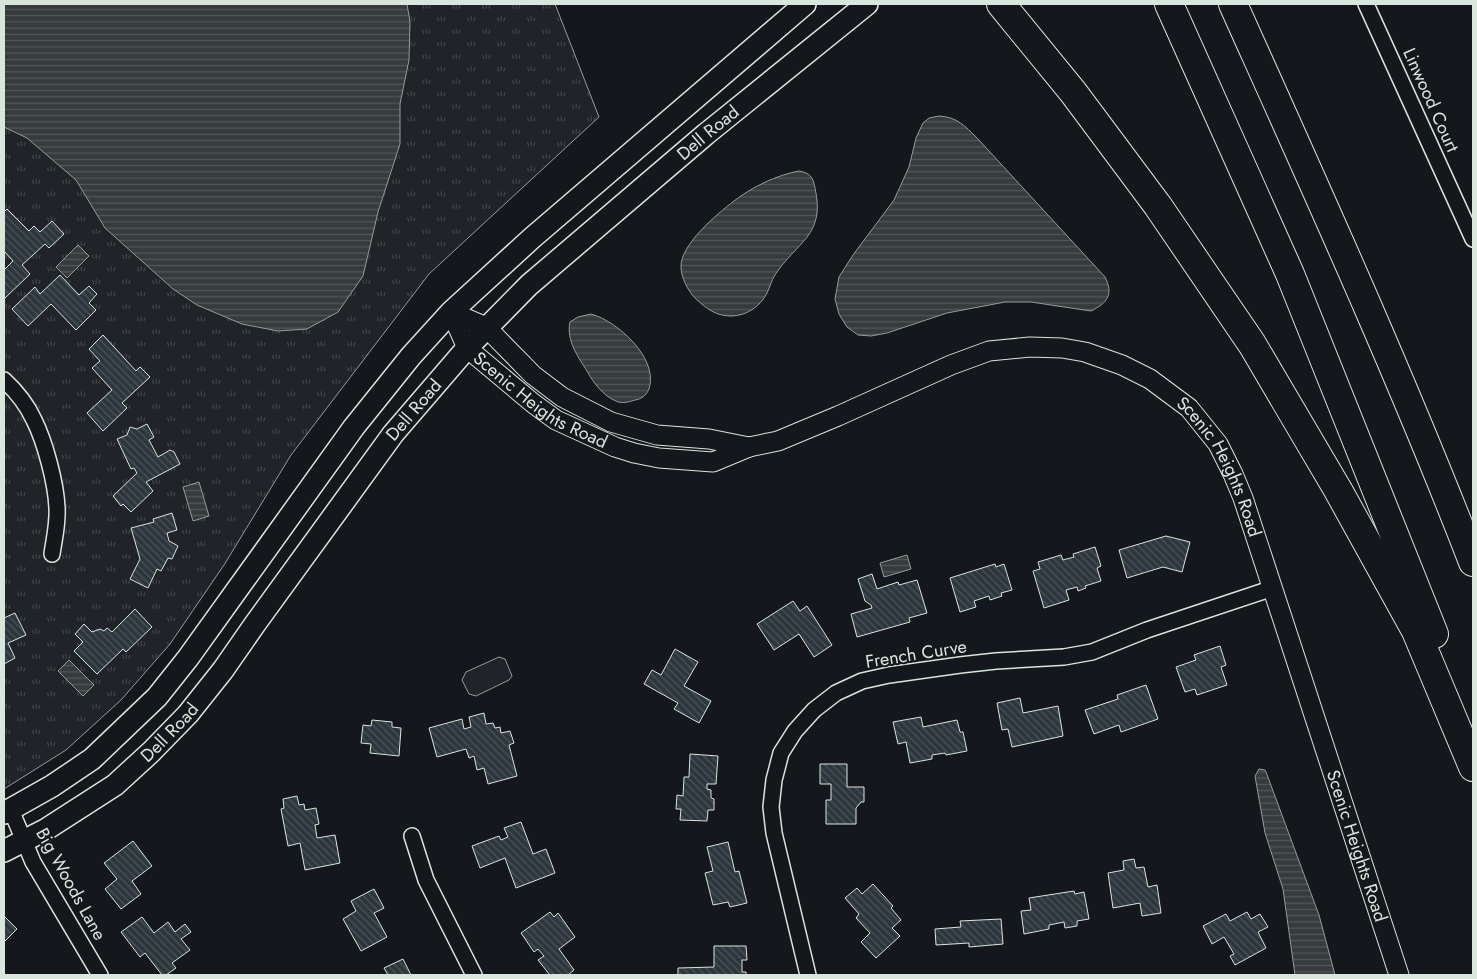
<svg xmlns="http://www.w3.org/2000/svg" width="1477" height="979" font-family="Jost,sans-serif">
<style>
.grass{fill:url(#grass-tufts);stroke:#939e99}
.pitch{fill:#202428;stroke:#939e99}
.water{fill:url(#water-rules);stroke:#939e99}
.building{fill:url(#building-back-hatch);stroke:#d8e6dc}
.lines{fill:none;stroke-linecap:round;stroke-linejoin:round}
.minor-casing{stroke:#d8e6dc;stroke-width:18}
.tertiary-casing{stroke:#d8e6dc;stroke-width:21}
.secondary-casing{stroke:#d8e6dc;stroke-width:24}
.motorway-casing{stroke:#d8e6dc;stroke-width:30}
.minor{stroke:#14181c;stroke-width:15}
.tertiary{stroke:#14181c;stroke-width:19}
.secondary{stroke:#14181c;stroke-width:21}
.motorway{stroke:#14181c;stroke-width:28}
.labels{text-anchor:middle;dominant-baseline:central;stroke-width:4;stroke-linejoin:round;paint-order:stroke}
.street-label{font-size:18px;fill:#d8e6dc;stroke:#14181c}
</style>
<defs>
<pattern id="grass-tufts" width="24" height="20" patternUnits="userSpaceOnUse" patternTransform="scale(1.25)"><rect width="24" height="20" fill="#202428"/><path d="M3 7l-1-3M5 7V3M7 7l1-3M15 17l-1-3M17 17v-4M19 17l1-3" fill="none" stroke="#404447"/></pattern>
<pattern id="water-rules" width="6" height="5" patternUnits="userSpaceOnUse" patternTransform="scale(1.25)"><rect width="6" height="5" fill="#363b3e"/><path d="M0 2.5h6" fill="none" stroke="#525759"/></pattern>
<pattern id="building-back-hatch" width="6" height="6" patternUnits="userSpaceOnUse" patternTransform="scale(1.25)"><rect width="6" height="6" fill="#2c363c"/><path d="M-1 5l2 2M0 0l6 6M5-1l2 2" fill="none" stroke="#4a5358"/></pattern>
</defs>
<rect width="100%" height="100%" fill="#14181c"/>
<!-- grass -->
<polygon class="grass" points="4,4 555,4 599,117 429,274 291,455 224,565 170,644 121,700 66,750 4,789"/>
<!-- pitch -->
<polygon class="pitch" points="499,657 505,659 512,676 509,680 476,696 469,694 462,680 466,672"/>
<!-- water -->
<g class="water">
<polygon points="4,4 407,4 410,22 409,60 400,104 400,144 378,212 363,276 338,312 307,329 278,331 242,324 197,305 173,289 105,228 76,180 27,138 4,127"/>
<path d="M939,116C957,117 965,126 977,138L1105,277C1114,295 1107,303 1091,311L1031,302H1005L947,313L887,333L871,336L858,335L847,327L839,314L835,299L839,277L853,255L894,200L909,167L916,138L923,123L929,118Z"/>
<path d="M799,171C810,173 813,177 815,188C826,236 796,242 775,275C771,281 770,287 767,293C760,307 746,316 731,316C715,316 706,308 695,298C688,291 681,277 681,267C680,245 717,214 734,201C752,187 777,175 799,171Z"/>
<polygon points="78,245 89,256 67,278 56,267"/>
<path d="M591,314C617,321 659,358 649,389C646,396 641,399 635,400C629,402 621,404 616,401C603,396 593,382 587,371C578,357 566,340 570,322L578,317Z"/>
<polygon points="199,482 209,516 193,521 183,487"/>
<polygon points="907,555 911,569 884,577 880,563"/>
<polygon points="69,660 94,685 83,696 58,671"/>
<polygon points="1259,769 1265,770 1266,772 1319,915 1335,975 1295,975 1283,889 1265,833 1255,776"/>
</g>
<!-- building -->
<g class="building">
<polygon points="7,209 29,231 34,226 40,232 52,221 64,234 49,248 45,244 22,265 30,274 4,299 4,270 13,261 4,251 4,212"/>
<polygon points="60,275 79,295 89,286 97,294 89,303 96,310 76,330 51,304 28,326 12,309 35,287 40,294"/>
<polygon points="103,335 136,371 140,367 150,377 122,403 127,408 103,431 87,413 112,390 92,368 100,361 89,349"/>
<polygon points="147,424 154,437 149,440 158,457 170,450 174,452 180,464 146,482 153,491 131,512 123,504 121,506 113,496 137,473 134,468 131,469 117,439 127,435 130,427 137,429"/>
<polygon points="172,513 177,530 167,533 169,541 178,546 172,559 168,558 161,571 157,569 148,588 130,579 140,559 131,528 154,522 153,519"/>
<polygon points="1166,536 1190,542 1182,572 1163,567 1127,578 1119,550"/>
<polygon points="1095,547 1101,566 1097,568 1101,581 1085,586 1086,588 1078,591 1077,587 1066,590 1069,600 1044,608 1033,571 1040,569 1038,562 1061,555 1063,560 1074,557 1073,554"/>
<polygon points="995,564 996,567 1004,564 1012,590 1001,593 1002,596 990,600 989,596 974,601 976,607 960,612 950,578"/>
<polygon points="872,574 877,589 898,582 899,585 917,580 927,613 909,618 910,622 857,637 851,614 872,608 871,605 865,601 858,579"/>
<polygon points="793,601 800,611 807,606 832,645 814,657 799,634 774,650 757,624"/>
<polygon points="135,609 152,627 126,652 123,649 97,674 74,651 83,642 75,634 84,624 92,632 100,629 104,631 107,628 112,632"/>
<polygon points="15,613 26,635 8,643 15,658 4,664 4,618"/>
<polygon points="1220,646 1226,665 1221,667 1227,685 1197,695 1195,689 1185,692 1176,667 1196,660 1194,655"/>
<polygon points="675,649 698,662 684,686 711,701 699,723 674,709 678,703 644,684 652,670 661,675"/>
<polygon points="1146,685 1158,719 1121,732 1119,725 1094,734 1085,710 1118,699 1117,695"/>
<polygon points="1020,698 1023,713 1058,706 1063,736 1012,747 1008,729 1002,730 997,703"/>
<polygon points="484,713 486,724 493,723 495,728 500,727 501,733 510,731 514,743 509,745 517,776 488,784 484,768 477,770 474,756 469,758 466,749 437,757 429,728 462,719 464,729 471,727 469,717"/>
<polygon points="921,717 923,727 957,720 960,732 963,732 967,751 946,755 945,753 932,755 932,759 910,763 906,742 898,744 893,722"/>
<polygon points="372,720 392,722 392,727 401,728 399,756 370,753 371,744 361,743 363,725 371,726"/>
<polygon points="690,754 718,756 716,784 707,784 707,789 711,790 711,798 714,799 714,810 708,810 707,821 680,820 681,809 676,809 677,795 683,796 684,777 689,777"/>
<polygon points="820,764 847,764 847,787 864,787 864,802 861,802 856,808 856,824 826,824 826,800 831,800 831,784 820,784"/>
<polygon points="297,796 299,805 304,804 305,810 316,808 319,824 315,825 317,838 335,835 340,863 305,870 300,843 288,846 281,809 284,808 283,799"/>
<polygon points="521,822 533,854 546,849 555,873 516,888 505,858 480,868 472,846 499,836 501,840 508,837 504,828"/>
<polygon points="133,841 152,866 132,881 141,894 121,909 105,889 117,879 104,863"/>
<polygon points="728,842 735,872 739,871 747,903 730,907 728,902 713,905 705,873 713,871 707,847"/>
<polygon points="1134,859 1136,868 1144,867 1148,887 1157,885 1161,913 1142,916 1140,903 1113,908 1108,873 1124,870 1123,861"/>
<polygon points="873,884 893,906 891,908 901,920 892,928 900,936 876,958 861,942 870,933 856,918 859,914 845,898 857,888 862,894"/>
<polygon points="374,889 384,908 374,913 387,937 361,951 343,919 356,911 351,901"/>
<polygon points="1074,891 1075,894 1084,892 1089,919 1077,921 1077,926 1065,928 1064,922 1049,925 1049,929 1024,934 1021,911 1031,910 1029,898"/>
<polygon points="550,912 554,917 558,913 575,937 559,949 574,970 568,975 550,975 538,960 544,956 538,949 534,952 521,933"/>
<polygon points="1247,912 1251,919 1260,914 1268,927 1258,932 1266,948 1235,965 1230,956 1234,954 1224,937 1212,944 1203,926 1226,914 1230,921"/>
<polygon points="4,916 17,929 4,942"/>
<polygon points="142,917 154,933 168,922 175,932 185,924 191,932 181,939 190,950 172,963 176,968 166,975 162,975 145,953 140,957 121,932"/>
<polygon points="1001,919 1003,944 969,947 969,943 936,945 935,929 961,927 960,921"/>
<polygon points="714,946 746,946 747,960 742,960 742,972 746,972 746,975 678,975 678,968 714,967"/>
<polygon points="403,959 411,975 388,975 384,968"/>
</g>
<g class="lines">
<defs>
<g id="minor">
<polyline points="1366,4 1473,239"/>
<path d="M4,380C16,391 27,405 34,420C45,442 56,483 57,508C58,524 54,539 52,554"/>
<polyline points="11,810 33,862 100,975"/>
<polyline points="412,836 426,880 474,975"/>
<polyline points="808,975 774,833 771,807 774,780 781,753 795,731 814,710 836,693 862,681 889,675 960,665 996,661 1064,657 1092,652 1147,630 1273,588"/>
</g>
<g id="tertiary">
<path id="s1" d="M451,312L467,348L534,404L556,420L615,447L634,453L659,458L713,462L749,447L778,441L838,416L951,365L989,351L1030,347L1062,348L1085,352L1122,365L1150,379L1189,408L1218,444L1233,474L1243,498L1399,975"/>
<polyline points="451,312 486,327 533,375 562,397 611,422 657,435 709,439 749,447"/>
</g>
<g id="secondary">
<polyline points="4,813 52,786 92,759 157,697 188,658 354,427 411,356 451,312 532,238 805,4"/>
<path id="s2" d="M4,851L45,830L115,785L151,752L188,714L223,670L255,624L393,434L467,348L529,285L706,134L867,4"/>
</g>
<g id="motorway">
<polyline points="1001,4 1073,92 1158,206 1252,344 1338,490 1416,631 1473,767"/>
<polyline points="1169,4 1290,274 1434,634"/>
<path d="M1233,4C1316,189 1400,373 1473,562"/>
</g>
</defs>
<!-- minor casing -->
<use href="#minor" class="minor-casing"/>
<!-- tertiary casing -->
<use href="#tertiary" class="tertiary-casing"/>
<!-- secondary casing -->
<use href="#secondary" class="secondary-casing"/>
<!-- motorway casing -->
<use href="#motorway" class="motorway-casing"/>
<!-- minor -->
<use href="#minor" class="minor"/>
<!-- tertiary -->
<use href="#tertiary" class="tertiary"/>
<!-- secondary -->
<use href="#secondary" class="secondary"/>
<!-- motorway -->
<use href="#motorway" class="motorway"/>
</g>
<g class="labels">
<!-- street labels -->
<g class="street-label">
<text transform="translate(1431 100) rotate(66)">Linwood Court</text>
<text stroke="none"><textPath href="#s2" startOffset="1015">Dell Road</textPath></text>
<text stroke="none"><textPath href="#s1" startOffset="130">Scenic Heights Road</textPath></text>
<text stroke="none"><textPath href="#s2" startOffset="610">Dell Road</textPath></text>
<text stroke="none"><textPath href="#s1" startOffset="899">Scenic Heights Road</textPath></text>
<text transform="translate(916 654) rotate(-9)">French Curve</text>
<text stroke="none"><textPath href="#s2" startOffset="205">Dell Road</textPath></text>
<text stroke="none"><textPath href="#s1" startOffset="1304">Scenic Heights Road</textPath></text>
<text transform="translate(71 884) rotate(61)">Big Woods Lane</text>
</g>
</g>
<!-- border -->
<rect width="1477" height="979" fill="none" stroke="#d8e6dc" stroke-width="10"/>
</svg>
